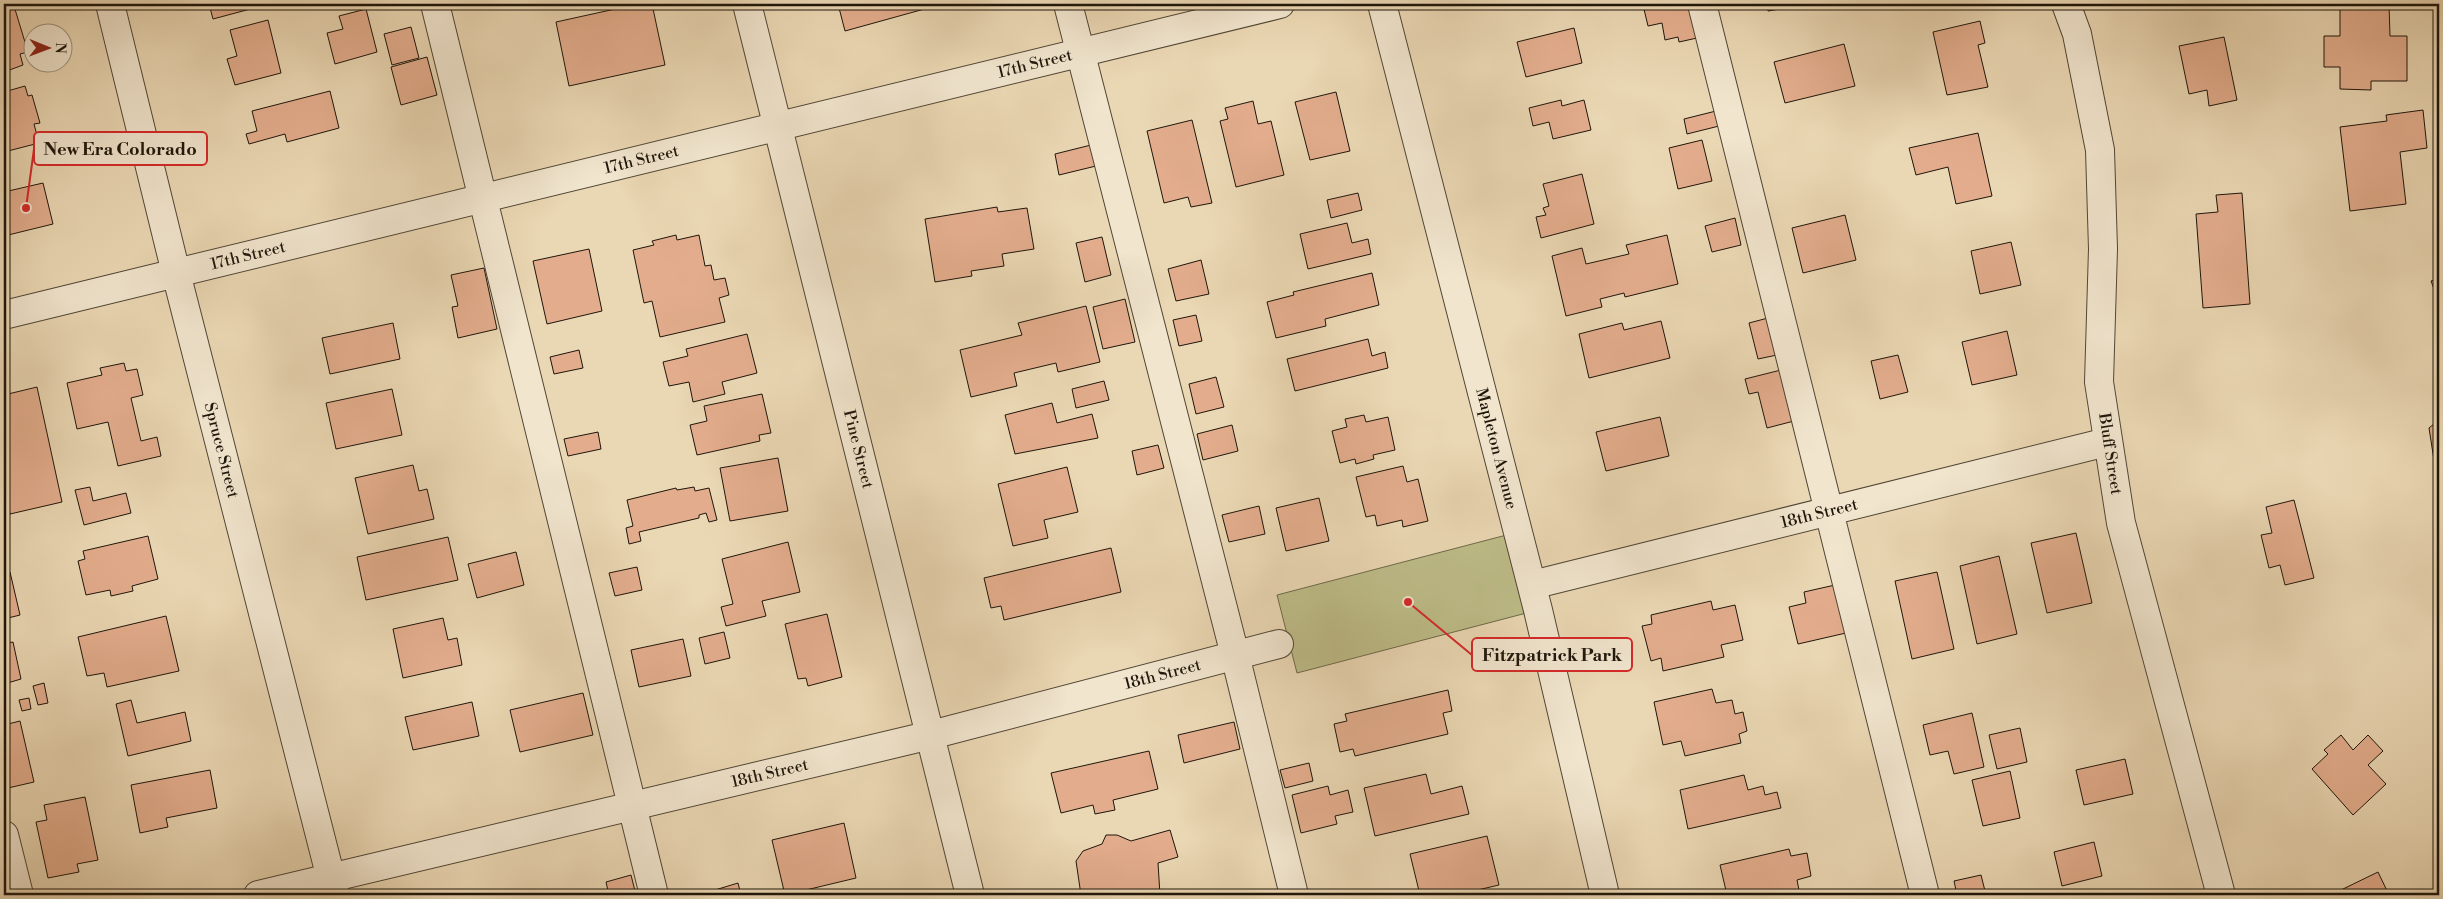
<svg xmlns="http://www.w3.org/2000/svg" width="2443" height="899" font-family="'Libre Bodoni',serif">
<style>
.green{fill:#bdbc88;stroke:#6e694a}
.building{fill:#e3ad8d;stroke:#1e160b}
.lines{fill:none;stroke-linecap:round;stroke-linejoin:round}
.minor-casing{stroke:#514635;stroke-width:30}
.minor{stroke:#f1e5ce;stroke-width:28}
.labels{text-anchor:middle;dominant-baseline:central;stroke-width:5;stroke-linejoin:round;paint-order:stroke}
.street-label{font-size:16px;fill:#1e160b;stroke:#f1e5ce}
.leader{fill:none;stroke:#d62828;stroke-width:2}
.callout-dot{fill:#d62828;stroke:#f1e5ce;stroke-width:2}
.callout{fill:#f1e5ce;stroke:#d62828;stroke-width:2}
.callout-label{font-size:18px;text-anchor:middle;font-weight:bold;fill:#1e160b}
</style>
<rect width="100%" height="100%" fill="#ead7b3"/>
<filter id="stains"><feTurbulence type="fractalNoise" baseFrequency=".004" numOctaves="4"/><feColorMatrix values="0 0 0 0 .2 0 0 0 0 .09 0 0 0 0 .02 0 0 0 .5 -.17"/></filter>
<radialGradient id="worn" r=".72"><stop offset=".6" stop-color="#630" stop-opacity="0"/><stop offset="1" stop-color="#630" stop-opacity=".3"/></radialGradient>
<!-- green -->
<polygon class="green" points="1518,532 1538,610 1297,673 1277,595"/>
<!-- building -->
<g class="building">
<polygon points="209,4 269,4 213,19"/>
<polygon points="523,4 543,4 524,8"/>
<polygon points="638,4 652,4 665,65 569,86 556,22"/>
<polygon points="838,4 927,4 928,8 845,31"/>
<polygon points="1649,4 1688,4 1697,38 1679,42 1678,37 1665,40 1662,23 1648,26 1643,5"/>
<polygon points="1767,4 1809,4 1768,11"/>
<polygon points="2340,4 2389,4 2390,36 2407,36 2407,81 2371,81 2371,90 2340,89 2340,67 2324,67 2324,36 2340,36"/>
<polygon points="14,6 28,52 20,54 23,65 4,72 4,9"/>
<polygon points="366,9 377,52 335,64 327,33 343,29 339,16"/>
<polygon points="268,20 281,73 235,85 227,59 237,56 230,30"/>
<polygon points="1980,21 1985,43 1978,45 1988,87 1947,95 1933,32"/>
<polygon points="411,27 419,58 392,65 384,34"/>
<polygon points="1574,28 1582,63 1526,77 1517,42"/>
<polygon points="2224,37 2237,100 2209,106 2207,90 2189,94 2179,46"/>
<polygon points="1844,44 1855,86 1785,103 1774,62"/>
<polygon points="427,57 437,95 401,105 391,67"/>
<polygon points="25,86 28,96 32,95 40,123 34,124 39,143 4,152 4,92"/>
<polygon points="330,91 339,128 287,142 285,134 249,144 246,134 257,131 252,111"/>
<polygon points="1336,92 1350,151 1310,160 1295,102"/>
<polygon points="1561,100 1562,106 1584,100 1591,130 1553,139 1549,122 1533,126 1529,108"/>
<polygon points="1253,101 1258,124 1271,121 1284,175 1236,187 1220,121 1228,119 1225,108"/>
<polygon points="2423,110 2427,148 2400,152 2406,204 2350,211 2340,127 2387,121 2386,115"/>
<polygon points="1716,111 1719,126 1687,134 1684,119"/>
<polygon points="1192,120 1212,203 1191,207 1188,197 1164,203 1147,131"/>
<polygon points="1978,133 1992,196 1956,204 1948,167 1916,175 1909,148"/>
<polygon points="1702,140 1712,181 1678,189 1669,148"/>
<polygon points="1091,145 1096,166 1059,175 1055,154"/>
<polygon points="1582,174 1594,224 1541,238 1536,217 1546,215 1543,208 1549,206 1543,184"/>
<polygon points="43,183 53,224 4,236 4,192"/>
<polygon points="1358,193 1362,210 1331,218 1327,200"/>
<polygon points="2242,193 2250,304 2203,308 2196,214 2218,212 2216,195"/>
<polygon points="997,207 998,212 1027,208 1034,249 1002,254 1004,266 971,271 972,276 935,282 925,219"/>
<polygon points="1845,215 1856,260 1803,273 1792,228"/>
<polygon points="1735,218 1741,245 1712,252 1705,226"/>
<polygon points="1347,223 1352,243 1368,239 1371,254 1308,269 1300,234"/>
<polygon points="676,235 677,240 699,235 705,266 711,265 714,280 725,278 729,295 719,298 725,322 660,337 652,301 644,303 633,250 654,245 652,241"/>
<polygon points="1667,235 1678,284 1625,297 1624,293 1600,299 1602,307 1566,316 1552,256 1582,248 1586,264 1629,254 1626,245"/>
<polygon points="1102,237 1111,275 1085,282 1076,243"/>
<polygon points="2011,242 2021,285 1980,294 1971,251"/>
<polygon points="589,249 602,311 547,324 533,261"/>
<polygon points="2439,251 2439,268 2434,254"/>
<polygon points="1201,260 1209,294 1176,301 1168,269"/>
<polygon points="484,268 497,329 458,338 452,307 458,306 451,275"/>
<polygon points="1372,273 1379,305 1325,319 1326,326 1276,338 1267,302 1294,295 1293,292"/>
<polygon points="2439,278 2439,302 2431,281"/>
<polygon points="1125,299 1135,342 1103,349 1093,307"/>
<polygon points="1086,306 1100,362 1058,372 1056,363 1014,373 1017,386 971,397 960,350 1022,335 1018,323"/>
<polygon points="1196,315 1202,341 1179,346 1173,320"/>
<polygon points="1768,318 1777,355 1758,359 1749,323"/>
<polygon points="1661,321 1670,358 1589,378 1579,334 1622,323 1624,330"/>
<polygon points="393,323 400,359 330,374 322,338"/>
<polygon points="2007,331 2017,375 1972,385 1962,342"/>
<polygon points="747,334 757,373 722,382 725,394 693,402 689,382 669,386 663,362 688,356 686,349"/>
<polygon points="1368,339 1372,356 1385,352 1388,368 1295,391 1287,359"/>
<polygon points="579,350 583,368 554,374 550,357"/>
<polygon points="1898,355 1908,392 1880,399 1871,361"/>
<polygon points="124,363 126,371 137,369 143,395 131,398 141,441 157,437 161,456 118,466 108,422 77,429 67,383 102,375 100,368"/>
<polygon points="1781,370 1794,421 1767,428 1758,392 1749,394 1745,379"/>
<polygon points="1216,377 1224,407 1196,414 1189,384"/>
<polygon points="1104,381 1109,400 1076,408 1072,389"/>
<polygon points="37,387 62,502 10,514 4,485 4,395"/>
<polygon points="392,389 402,435 336,449 326,403"/>
<polygon points="762,394 771,433 759,435 760,441 697,455 690,425 707,421 704,406"/>
<polygon points="1052,403 1057,423 1092,414 1098,438 1015,454 1005,415"/>
<polygon points="1364,415 1366,422 1388,417 1395,450 1373,455 1374,459 1356,464 1355,459 1340,463 1332,431 1347,427 1345,419"/>
<polygon points="1660,417 1669,456 1606,471 1596,432"/>
<polygon points="2439,420 2439,473 2436,473 2429,428"/>
<polygon points="1232,425 1238,451 1203,460 1197,434"/>
<polygon points="598,432 601,449 568,456 564,439"/>
<polygon points="1158,445 1164,468 1137,475 1132,451"/>
<polygon points="778,458 788,511 730,521 720,468"/>
<polygon points="413,465 419,491 427,489 434,519 368,534 355,478"/>
<polygon points="1403,466 1407,482 1418,479 1428,521 1403,527 1402,520 1377,526 1375,515 1366,517 1356,477"/>
<polygon points="1067,467 1078,512 1044,520 1048,538 1013,546 998,484"/>
<polygon points="90,487 93,501 126,493 131,513 84,525 75,490"/>
<polygon points="694,487 695,491 709,488 717,520 709,522 706,513 699,515 699,518 639,532 641,541 629,544 626,528 633,526 627,500 676,488 677,490"/>
<polygon points="1319,498 1329,541 1286,551 1276,508"/>
<polygon points="2294,500 2314,578 2285,585 2280,565 2269,568 2261,535 2272,533 2266,507"/>
<polygon points="1259,506 1265,534 1229,542 1222,515"/>
<polygon points="2076,533 2092,603 2047,613 2031,543"/>
<polygon points="148,536 158,579 132,586 133,591 111,596 110,590 86,595 78,561 85,559 83,551"/>
<polygon points="448,537 458,580 366,600 357,557"/>
<polygon points="788,542 800,592 762,601 766,616 726,626 721,607 733,604 722,559"/>
<polygon points="1111,548 1121,592 1004,620 1001,606 991,608 984,578"/>
<polygon points="516,552 524,585 477,598 468,564"/>
<polygon points="1999,556 2017,634 1977,644 1960,566"/>
<polygon points="637,567 642,590 615,596 609,573"/>
<polygon points="10,572 20,615 4,619 4,573"/>
<polygon points="1937,572 1954,649 1912,659 1895,581"/>
<polygon points="1835,585 1846,633 1798,644 1789,607 1806,603 1804,592"/>
<polygon points="1711,601 1713,610 1735,605 1743,640 1721,645 1724,657 1663,671 1661,658 1651,661 1642,626 1652,624 1651,615"/>
<polygon points="827,614 842,677 808,686 806,678 798,679 785,624"/>
<polygon points="166,616 179,671 107,687 104,673 87,676 78,637"/>
<polygon points="443,618 448,640 457,638 462,665 403,678 393,629"/>
<polygon points="724,632 730,658 705,664 699,638"/>
<polygon points="683,639 691,676 639,687 631,650"/>
<polygon points="13,642 21,679 4,684 4,644"/>
<polygon points="44,683 48,703 38,705 33,686"/>
<polygon points="1712,689 1716,703 1732,700 1735,714 1743,712 1747,731 1739,734 1741,743 1685,756 1681,741 1663,745 1654,702"/>
<polygon points="1448,690 1452,711 1443,713 1448,734 1355,756 1353,749 1340,752 1334,724 1347,721 1345,714"/>
<polygon points="583,693 593,735 520,752 510,710"/>
<polygon points="29,698 31,709 22,711 19,700"/>
<polygon points="131,700 137,723 185,712 191,741 128,756 116,704"/>
<polygon points="472,702 479,736 413,750 405,717"/>
<polygon points="1972,713 1984,767 1954,774 1948,751 1930,755 1923,725"/>
<polygon points="20,721 34,782 8,788 4,768 4,725"/>
<polygon points="1234,722 1240,749 1184,763 1178,735"/>
<polygon points="2020,728 2027,762 1997,769 1989,735"/>
<polygon points="2341,735 2353,750 2368,735 2383,751 2368,765 2386,784 2353,815 2312,769 2328,754 2324,750"/>
<polygon points="1149,751 1158,789 1113,800 1115,810 1095,814 1093,805 1061,813 1051,773"/>
<polygon points="2125,759 2133,794 2084,805 2076,770"/>
<polygon points="1309,763 1313,781 1285,788 1280,770"/>
<polygon points="210,770 217,808 166,818 168,827 140,833 131,785"/>
<polygon points="2010,771 2020,818 1983,826 1972,780"/>
<polygon points="1426,774 1431,794 1462,786 1469,814 1375,836 1364,788"/>
<polygon points="1744,775 1748,790 1763,786 1765,795 1777,792 1781,808 1688,829 1680,790"/>
<polygon points="1328,786 1330,795 1348,790 1353,812 1335,816 1337,824 1301,833 1292,795"/>
<polygon points="85,797 98,860 77,864 79,872 48,878 36,822 47,820 44,805"/>
<polygon points="844,823 856,878 785,895 772,840"/>
<polygon points="1170,830 1178,857 1158,863 1160,895 1081,895 1076,861 1083,851 1102,844 1106,835 1117,835 1131,841"/>
<polygon points="1487,836 1499,885 1456,895 1420,895 1410,854"/>
<polygon points="2094,842 2102,876 2062,886 2054,852"/>
<polygon points="1789,849 1791,856 1807,853 1811,876 1797,880 1800,895 1727,895 1720,865"/>
<polygon points="2378,872 2389,895 2344,895 2341,890"/>
<polygon points="631,875 636,895 609,895 606,882"/>
<polygon points="1981,875 1986,895 1957,895 1954,881"/>
<polygon points="738,883 741,895 716,895 715,890"/>
<polygon points="1356,890 1357,895 1335,895"/>
</g>
<g class="lines">
<defs>
<g id="minor">
<path id="s1" d="M110,4L176,273L335,894"/>
<polyline points="435,4 654,895"/>
<path id="s2" d="M747,4L970,895"/>
<polyline points="1068,4 1235,655 1294,895"/>
<path id="s3" d="M1382,4L1538,610L1605,895"/>
<polyline points="1702,4 1925,895"/>
<path id="s4" d="M2066,4L2077,34L2100,150L2103,249L2099,382L2121,523L2221,895"/>
<path id="s5" d="M4,315L1280,4"/>
<path id="s6" d="M1532,585L2107,442"/>
<polyline points="4,835 19,895"/>
<path id="s7" d="M258,895L931,735L1279,644"/>
</g>
</defs>
<!-- minor casing -->
<use href="#minor" class="minor-casing"/>
<!-- minor -->
<use href="#minor" class="minor"/>
</g>
<g class="labels">
<!-- street labels -->
<g class="street-label">
<text stroke="none"><textPath href="#s5" startOffset="1061">17th Street</textPath></text>
<text stroke="none"><textPath href="#s5" startOffset="656">17th Street</textPath></text>
<text stroke="none"><textPath href="#s5" startOffset="251">17th Street</textPath></text>
<text stroke="none"><textPath href="#s3" startOffset="459">Mapleton Avenue</textPath></text>
<text stroke="none"><textPath href="#s1" startOffset="460">Spruce Street</textPath></text>
<text stroke="none"><textPath href="#s2" startOffset="459">Pine Street</textPath></text>
<text stroke="none"><textPath href="#s4" startOffset="455">Bluff Street</textPath></text>
<text stroke="none"><textPath href="#s6" startOffset="296">18th Street</textPath></text>
<text stroke="none"><textPath href="#s7" startOffset="931">18th Street</textPath></text>
<text stroke="none"><textPath href="#s7" startOffset="526">18th Street</textPath></text>
</g>
</g>
<!-- callouts -->
<path class="leader" d="M26 208L34 149M1408 602L1472 655"/>
<g class="callout-dot">
<circle cx="26" cy="208" r="5"/>
<circle cx="1408" cy="602" r="5"/>
</g>
<g class="callout">
<rect x="34" y="132" width="173" height="33" rx="5"/>
<rect x="1472" y="638" width="160" height="33" rx="5"/>
</g>
<g class="callout-label">
<text x="120" y="155">New Era Colorado</text>
<text x="1552" y="661">Fitzpatrick Park</text>
</g>
<!-- margin -->
<rect width="2443" height="899" fill="none" stroke="#ead7b3" stroke-width="20"/>
<rect x="5" y="5" width="2433" height="889" fill="none" stroke="#1e160b" stroke-width="2.5"/>
<rect x="10" y="10" width="2423" height="879" fill="none" stroke="#1e160b"/>
<!-- north arrow -->
<g transform="translate(48 48) rotate(91)"><circle r="24" fill="#f1e5ce" stroke="#9d9280"/>
<path d="M0-4L9 19L0 12L-9 19Z" fill="#8f2418"/>
<text y="-8" font-size="14" font-weight="bold" text-anchor="middle" fill="#1e160b">N</text>
</g>
<rect width="100%" height="100%" filter="url(#stains)"/>
<rect width="100%" height="100%" fill="url(#worn)"/>
</svg>
